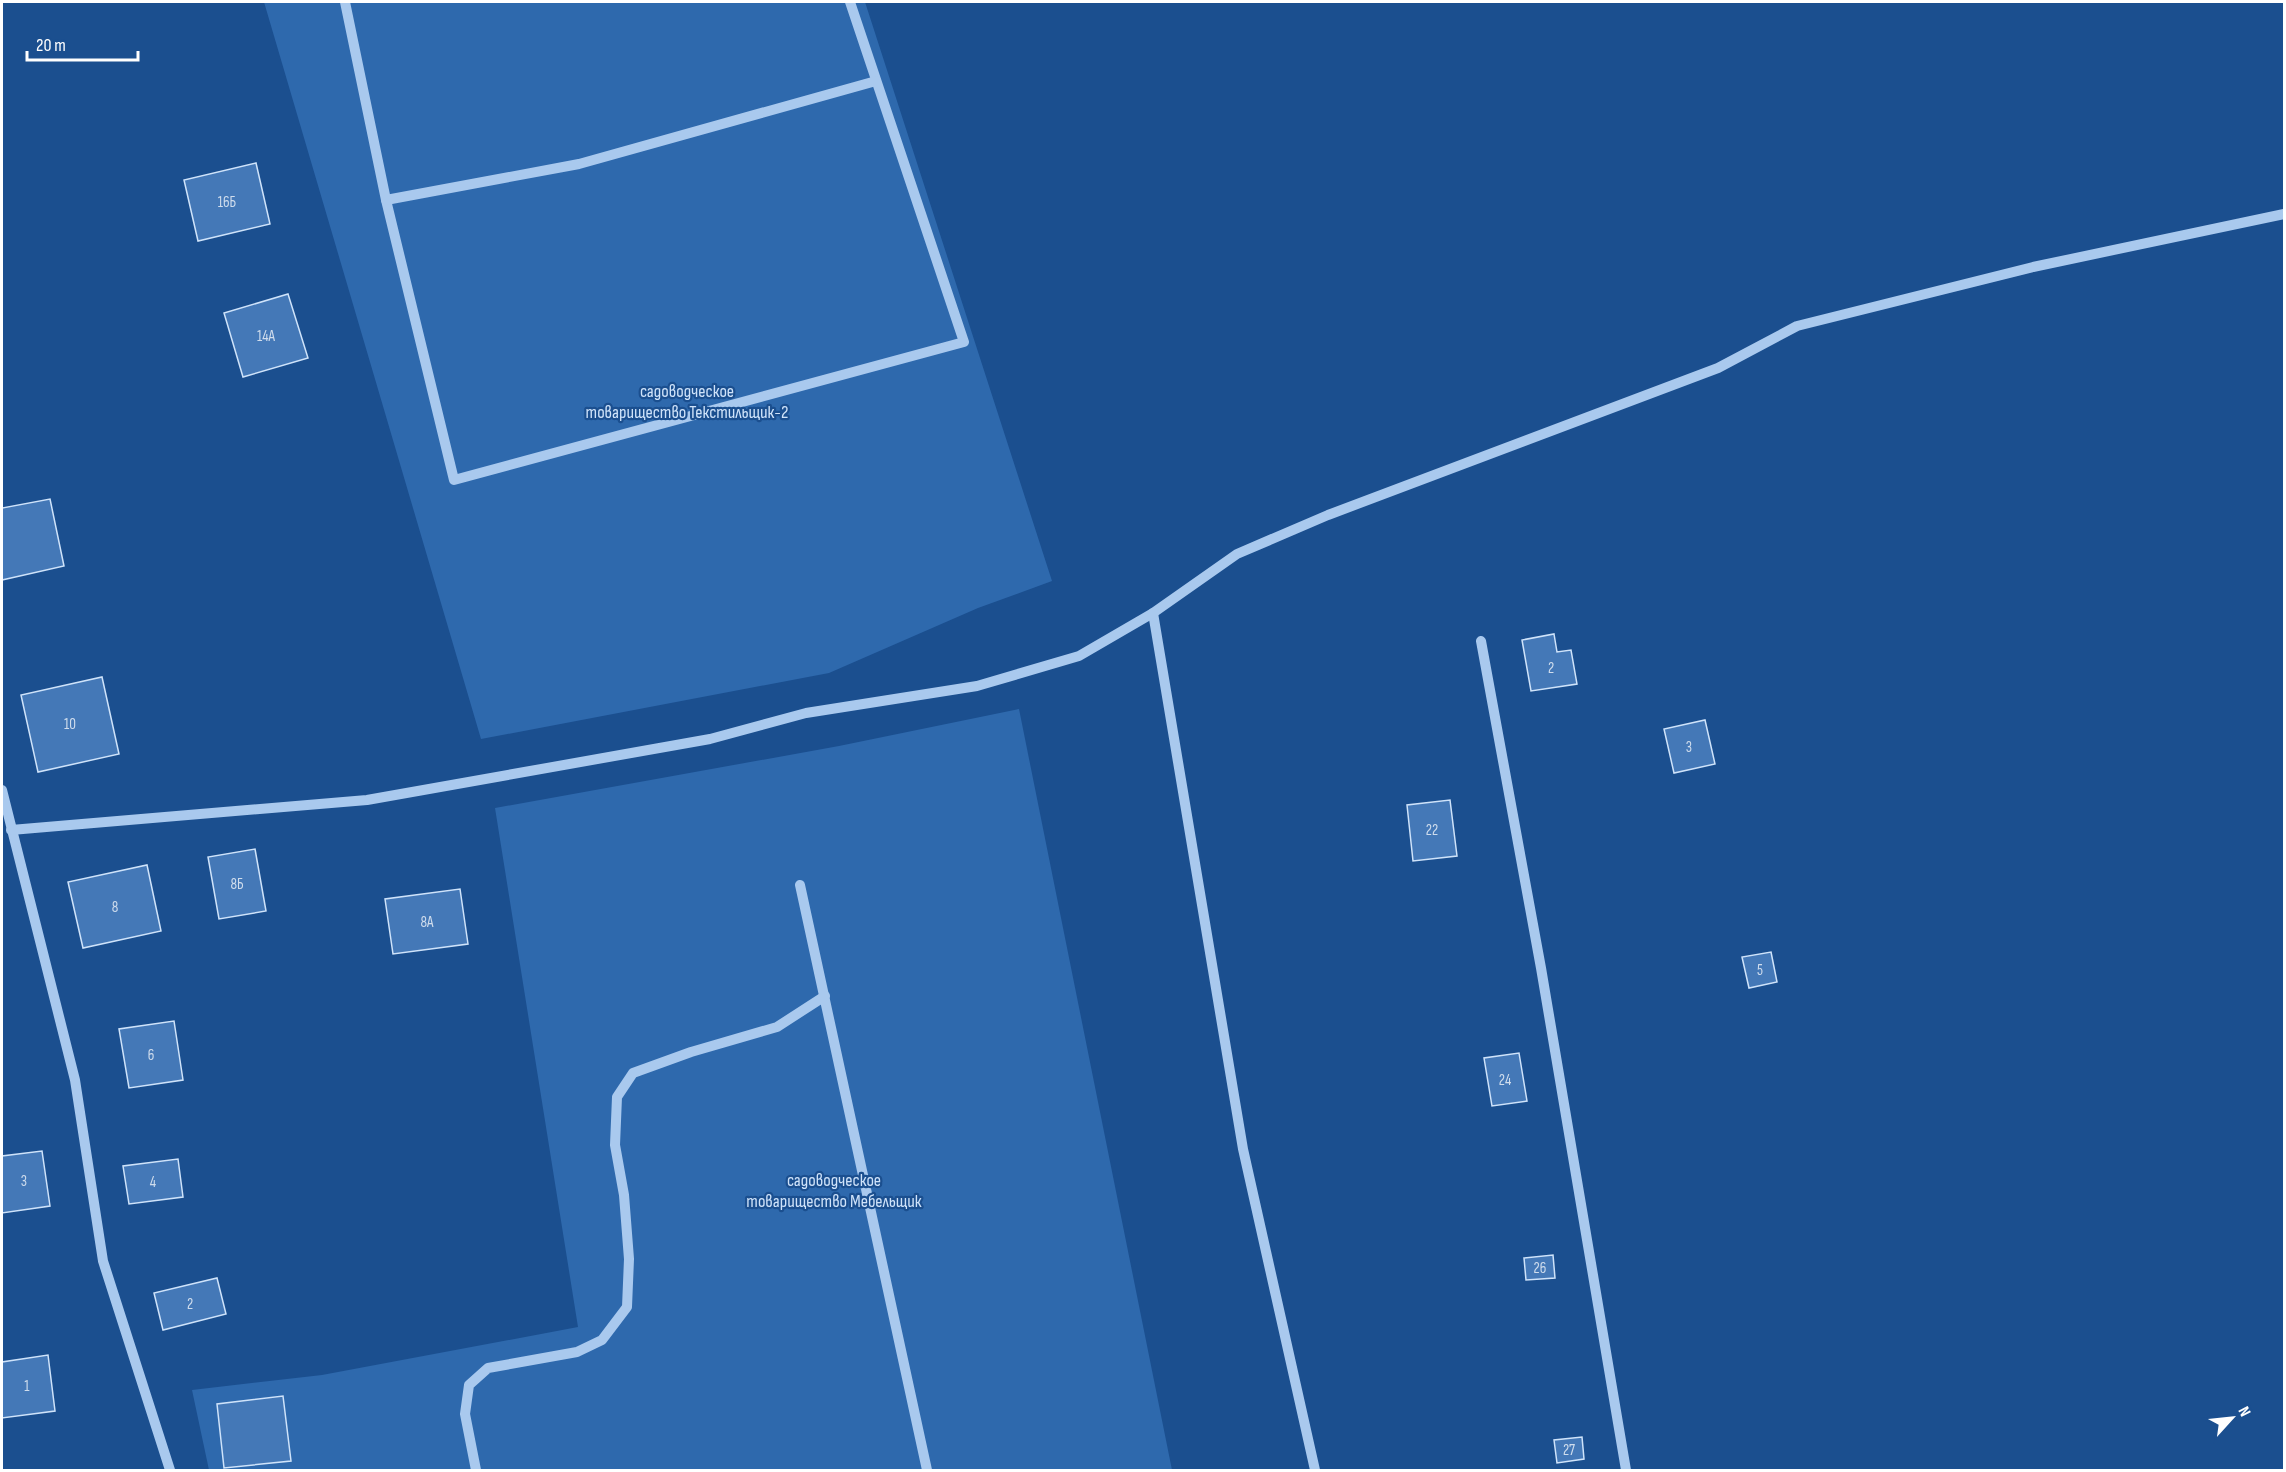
<svg xmlns="http://www.w3.org/2000/svg" width="2286" height="1472" font-family="'Sofia Sans Condensed',sans-serif">
<style>
.green{fill:#2e69ad}
.building{fill:#4478b7;stroke:#cfe3fa;stroke-width:1.5}
.lines{fill:none;stroke-linecap:round;stroke-linejoin:round}
.minor{stroke:#a9c9ee;stroke-width:10}
.labels{text-anchor:middle;dominant-baseline:central;stroke-width:4.5;stroke-linejoin:round;paint-order:stroke}
.number-label{font-size:15px;fill:#d0dded}
.park-label{font-size:18px;fill:#cfe3fa;stroke:#1b4f8f}
</style>
<rect width="100%" height="100%" fill="#1b4f8f"/>
<!-- green -->
<g class="green">
<polygon points="264,2 865,2 1052,581 978,608 829,673 481,739"/>
<polygon points="1019,709 1172,1470 209,1470 192,1390 322,1375 578,1327 495,808 839,746"/>
</g>
<!-- building -->
<g class="building">
<polygon points="256,163 270,224 198,241 184,180"/>
<polygon points="288,294 308,358 243,377 224,313"/>
<polygon points="50,499 64,566 2,580 2,508"/>
<polygon points="1554,634 1557,652 1571,650 1577,684 1531,691 1522,640"/>
<polygon points="102,677 119,754 38,772 21,695"/>
<polygon points="1705,720 1715,764 1674,773 1664,729"/>
<polygon points="1450,800 1457,856 1413,861 1407,805"/>
<polygon points="255,849 266,911 219,919 208,857"/>
<polygon points="147,865 161,931 83,948 68,882"/>
<polygon points="460,889 468,944 393,954 385,899"/>
<polygon points="1771,952 1777,982 1749,988 1742,957"/>
<polygon points="174,1021 183,1080 129,1088 119,1029"/>
<polygon points="1519,1053 1527,1101 1492,1106 1484,1058"/>
<polygon points="42,1151 50,1206 2,1213 2,1156"/>
<polygon points="178,1159 183,1197 129,1204 123,1166"/>
<polygon points="1553,1255 1555,1278 1526,1280 1524,1258"/>
<polygon points="217,1278 226,1314 163,1330 154,1293"/>
<polygon points="48,1355 55,1411 2,1418 2,1362"/>
<polygon points="283,1396 291,1461 224,1468 217,1404"/>
<polygon points="1582,1437 1584,1459 1557,1463 1554,1440"/>
</g>
<g class="lines">
<!-- minor -->
<g class="minor">
<polyline points="345,2 386,200 454,480 964,342 850,2"/>
<polyline points="386,200 579,164 876,81"/>
<polyline points="1153,613 1243,1149 1315,1470"/>
<polyline points="1481,641 1541,968 1626,1470"/>
<polyline points="2,790 75,1080 103,1261 170,1470"/>
<polyline points="11,830 367,800 710,739 806,713 977,686 1079,656 1153,613 1237,554 1328,515 1718,368 1797,326 2033,267 2284,214"/>
<polyline points="800,885 927,1470"/>
<polyline points="476,1470 465,1414 469,1385 488,1368 577,1352 602,1340 627,1307 629,1259 624,1195 615,1145 617,1097 633,1073 691,1052 777,1027 825,996"/>
</g>
</g>
<g class="labels">
<!-- number labels -->
<g class="number-label">
<text x="227" y="202">16Б</text>
<text x="266" y="336">14А</text>
<text x="1551" y="668">2</text>
<text x="70" y="724">10</text>
<text x="1689" y="747">3</text>
<text x="1432" y="830">22</text>
<text x="237" y="884">8Б</text>
<text x="115" y="907">8</text>
<text x="427" y="922">8А</text>
<text x="1760" y="970">5</text>
<text x="151" y="1055">6</text>
<text x="1505" y="1080">24</text>
<text x="24" y="1181">3</text>
<text x="153" y="1182">4</text>
<text x="1540" y="1268">26</text>
<text x="190" y="1304">2</text>
<text x="27" y="1386">1</text>
<text x="1569" y="1450">27</text>
</g>
<!-- park labels -->
<g class="park-label">
<text x="687" y="391">садоводческое<tspan x="687" dy="21">товарищество Текстильщик-2</tspan></text>
<text x="834" y="1180">садоводческое<tspan x="834" dy="21">товарищество Мебельщик</tspan></text>
</g>
</g>
<!-- border -->
<rect width="2286" height="1472" fill="none" stroke="#ffffff" stroke-width="6"/>
<!-- north arrow -->
<g transform="translate(2232 1418) rotate(63)" stroke="#1b4f8f" stroke-width="4.5" paint-order="stroke">
<path d="M0-4.5L10 22L0 15L-10 22Z" fill="#ffffff"/>
<text y="-9" font-size="16" font-weight="bold" text-anchor="middle" fill="#ffffff">N</text>
</g>
<!-- scale -->
<path d="M27 51v9h111v-9" fill="none" stroke="#ffffff" stroke-width="3"/>
<text x="36" y="51" font-size="18" fill="#ffffff" stroke="#1b4f8f" stroke-width="4.5" paint-order="stroke">20 m</text>
</svg>
